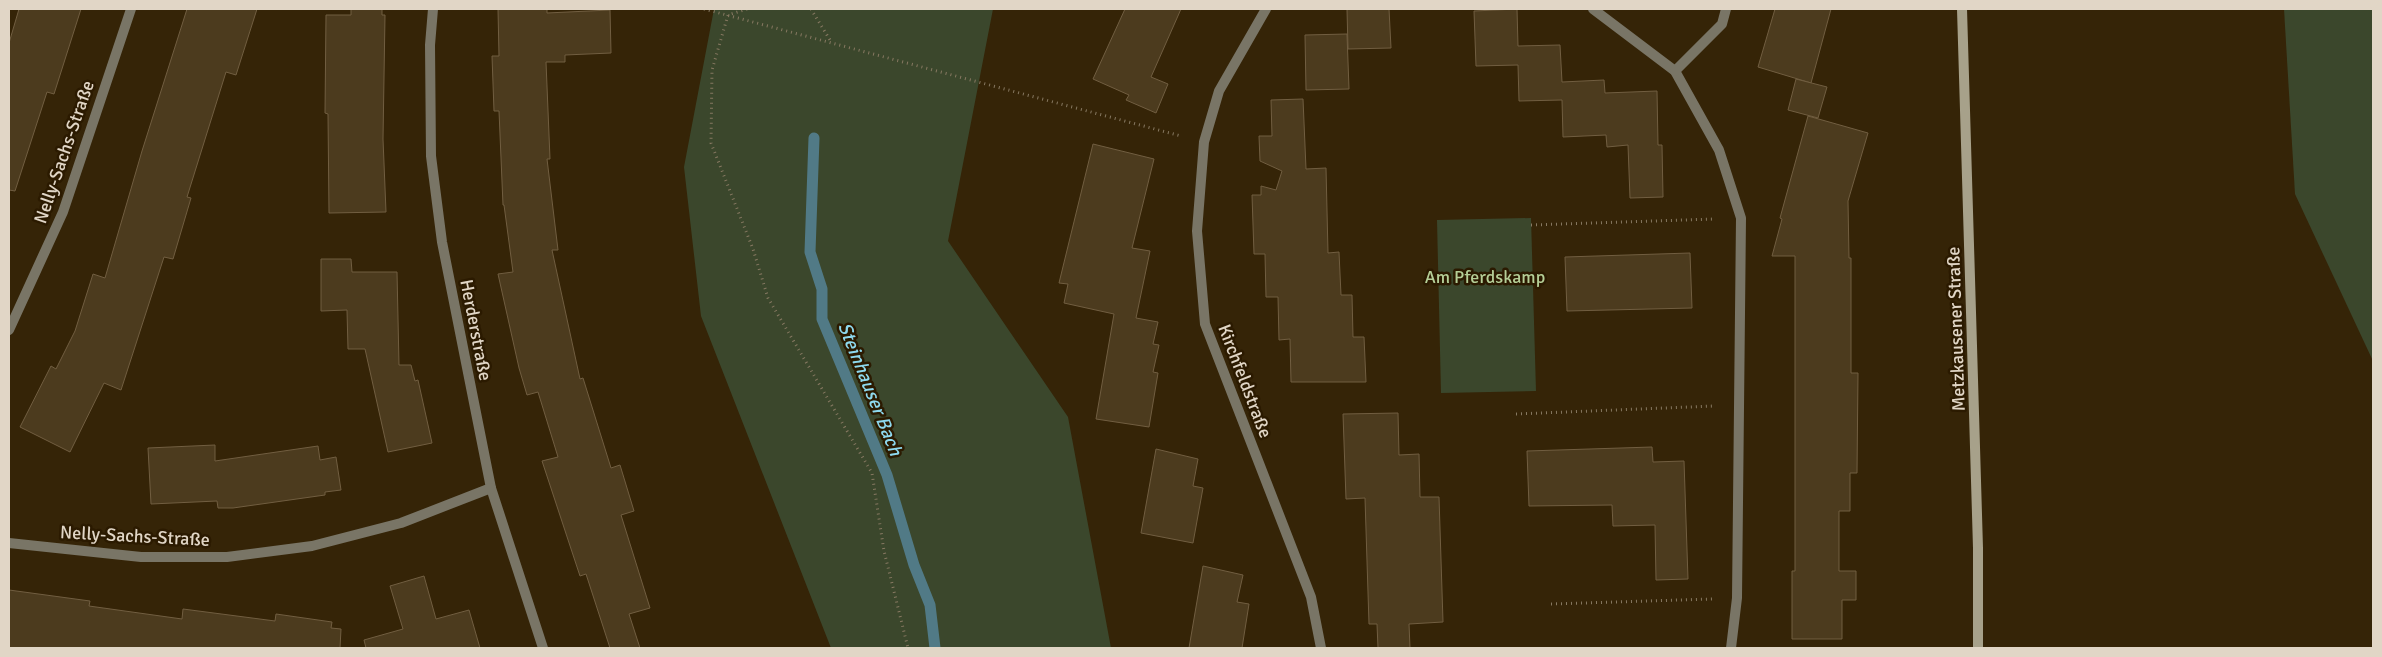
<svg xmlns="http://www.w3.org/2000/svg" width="2382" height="657" font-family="Signika,sans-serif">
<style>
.green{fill:#3b472c}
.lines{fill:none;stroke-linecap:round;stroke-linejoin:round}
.stream{stroke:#517a86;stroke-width:11}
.building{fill:#4c3b1e;stroke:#715e41}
.path{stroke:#877962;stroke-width:3;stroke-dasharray:1 4;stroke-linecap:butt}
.street{stroke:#797566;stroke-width:10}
.secondary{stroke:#a7a18a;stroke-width:10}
.labels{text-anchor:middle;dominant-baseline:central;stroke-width:5;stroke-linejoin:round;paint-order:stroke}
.street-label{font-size:18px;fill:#e1d6c6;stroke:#2b1a00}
.park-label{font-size:18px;fill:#b5cf97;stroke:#2b1a00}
.water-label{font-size:19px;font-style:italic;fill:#8ed9ee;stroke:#2b1a00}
</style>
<rect width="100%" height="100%" fill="#352407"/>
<!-- green -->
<g class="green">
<polygon points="714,9 993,9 948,241 1068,417 1111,648 831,648 701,316 684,167"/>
<polygon points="2284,9 2373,9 2373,361 2295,194"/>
<polygon points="1531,218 1536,391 1441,393 1437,220"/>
</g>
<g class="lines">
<!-- stream -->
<polyline class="stream" points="814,138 810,252 822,289 822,319 887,475 914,565 930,605 935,648"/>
</g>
<!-- building -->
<g class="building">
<polygon points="19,9 81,9 54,94 47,92 15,191 9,190 9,43"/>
<polygon points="187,9 257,9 236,75 226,72 187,197 191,198 173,259 164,257 121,390 104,383 70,452 20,427 51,366 56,369 75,331 93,274 105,278 142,151"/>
<polygon points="351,9 382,9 382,15 385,15 383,139 386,212 329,213 328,114 325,113 326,15 351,15"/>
<polygon points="498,9 547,9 547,13 610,10 611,53 565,55 565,62 546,62 550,159 547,159 558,250 552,250 580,379 583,378 611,468 620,465 634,511 621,515 650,608 629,614 640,648 610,648 586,574 580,576 542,461 558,457 538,392 527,395 519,368 498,274 513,272 504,205 503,205 499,111 494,111 492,56 499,56"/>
<polygon points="1125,9 1181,9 1151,77 1168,84 1156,113 1126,100 1129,95 1093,79"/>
<polygon points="1347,9 1389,9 1391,48 1348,49"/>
<polygon points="1517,9 1518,46 1560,45 1562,82 1604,80 1605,93 1657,91 1658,145 1662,145 1663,197 1630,198 1628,145 1607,147 1606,135 1563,137 1562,100 1519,101 1518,65 1476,66 1474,11"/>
<polygon points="1775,9 1831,9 1811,83 1758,67"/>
<polygon points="1347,34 1349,89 1306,90 1305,35"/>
<polygon points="1796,79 1827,87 1818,118 1788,110"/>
<polygon points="1303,99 1306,169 1326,168 1328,253 1339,252 1341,295 1352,295 1353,337 1364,337 1366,382 1291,382 1290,339 1279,340 1278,297 1266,297 1265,254 1254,254 1252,195 1261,195 1261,186 1276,190 1282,171 1260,161 1259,136 1272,136 1271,100"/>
<polygon points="1808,116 1868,133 1848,201 1849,258 1851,258 1851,373 1858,373 1857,473 1850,473 1850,511 1839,511 1839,571 1856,571 1856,600 1842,600 1842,639 1792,639 1792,571 1795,571 1795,256 1772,256 1782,219 1780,218"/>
<polygon points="1093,144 1154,159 1132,248 1150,251 1136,318 1158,322 1153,344 1159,345 1153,372 1158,373 1149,427 1096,419 1114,314 1064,303 1068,284 1059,283"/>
<polygon points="1690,253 1692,308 1567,311 1565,257"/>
<polygon points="321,259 351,259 352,272 397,272 399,365 411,365 415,381 418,380 432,443 388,452 365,349 348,349 347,310 321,311"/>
<polygon points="1398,413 1399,455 1419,454 1420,497 1439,497 1443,622 1409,624 1410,648 1378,648 1377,624 1369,624 1365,498 1346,499 1343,414"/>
<polygon points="215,445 215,461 318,446 320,460 336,457 341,490 325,492 325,495 233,508 218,508 217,501 151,504 148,448"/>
<polygon points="1652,447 1653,462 1684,461 1688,579 1656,580 1655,525 1613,526 1612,505 1529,506 1527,451"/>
<polygon points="1156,449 1198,459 1193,486 1203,488 1193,543 1141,533"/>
<polygon points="1203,566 1243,575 1237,602 1249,604 1242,648 1189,648"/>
<polygon points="424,576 436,619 469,610 480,648 366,648 364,640 403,629 390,586"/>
<polygon points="9,590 90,601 89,606 182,619 183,609 275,621 276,614 332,622 331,628 341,629 340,648 9,648"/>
</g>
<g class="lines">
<!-- path -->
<g class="path">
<polyline points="704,9 1181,136"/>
<polyline points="747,9 728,15 712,70 711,143 753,249 768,298 872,473 884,551 908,648"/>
<polyline points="811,9 830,40"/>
<polyline points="1531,225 1715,219"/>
<polyline points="1516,414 1714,406"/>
<polyline points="1551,604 1712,599"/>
</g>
<!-- street -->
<g class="street">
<polyline points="433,9 430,45 431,156 442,242 491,488 543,648"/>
<polyline points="1266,9 1219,91 1204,142 1197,231 1205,324 1311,597 1321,648"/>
<polyline points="1593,9 1675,71 1719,150 1741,218 1737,598 1731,648"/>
<polyline points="1675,71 1722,24 1726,9"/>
<polyline points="9,330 63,212 131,9"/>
<polyline points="9,543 141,557 227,557 312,546 401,523 491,488"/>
</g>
<!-- secondary -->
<polyline class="secondary" points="1962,9 1978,548 1978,648"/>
</g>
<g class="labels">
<!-- street labels -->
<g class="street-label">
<text transform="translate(64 152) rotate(-71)">Nelly-Sachs-Straße</text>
<text transform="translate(1956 329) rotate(-92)">Metzkausener Straße</text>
<text transform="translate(476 330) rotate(79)">Herderstraße</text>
<text transform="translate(1245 381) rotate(69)">Kirchfeldstraße</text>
<text transform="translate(135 536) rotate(3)">Nelly-Sachs-Straße</text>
</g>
<!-- park labels -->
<g class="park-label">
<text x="1485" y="277">Am Pferdskamp</text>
</g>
<!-- water labels -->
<g class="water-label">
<text transform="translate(870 389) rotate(68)">Steinhauser Bach</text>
</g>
</g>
<!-- border -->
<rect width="2382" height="657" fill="none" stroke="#e1d6c6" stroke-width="20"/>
</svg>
